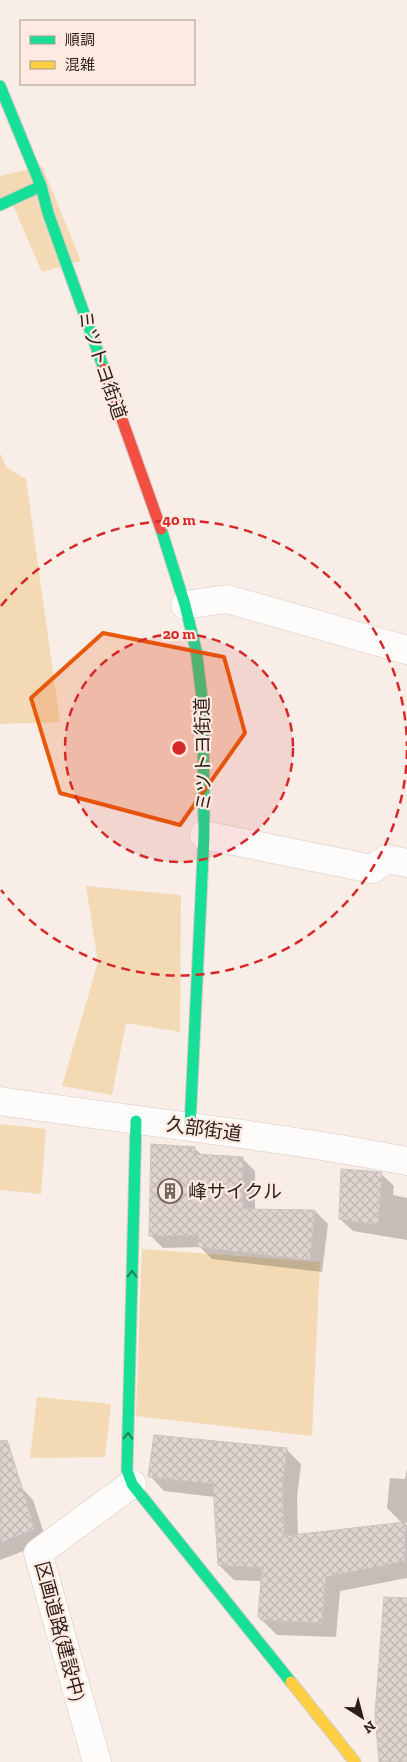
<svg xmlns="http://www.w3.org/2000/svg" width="407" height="1762" font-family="'Zilla Slab','Noto Sans JP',serif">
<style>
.grass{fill:#f3dab4}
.shadow{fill:#0003}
.building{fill:url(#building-cross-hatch);stroke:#cec2bf}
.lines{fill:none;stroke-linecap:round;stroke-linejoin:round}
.street-casing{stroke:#d6cac5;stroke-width:29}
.fast-casing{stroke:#d6cac5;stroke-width:13}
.slow-casing{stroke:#d6cac5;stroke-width:13}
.jam-casing{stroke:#d6cac5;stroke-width:13}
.street{stroke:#fefcfb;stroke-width:28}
.fast{stroke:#16e098;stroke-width:11}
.slow{stroke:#ffcf43;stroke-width:11}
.jam{stroke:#f24e42;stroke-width:11}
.oneway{stroke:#208058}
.marked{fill:#e8590c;fill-opacity:0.2;stroke:#e8590c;stroke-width:4;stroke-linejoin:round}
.ring{fill:none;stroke:#d62828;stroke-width:2.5;stroke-dasharray:9 6}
.labels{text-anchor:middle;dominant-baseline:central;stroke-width:4.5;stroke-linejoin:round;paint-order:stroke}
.street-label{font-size:19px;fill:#2a1f19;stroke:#feeae1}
.poi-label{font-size:19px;fill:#2a1f19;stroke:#feeae1;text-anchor:start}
.centre{fill:#d62828;stroke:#feeae1;stroke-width:2.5}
.ring-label{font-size:15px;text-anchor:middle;font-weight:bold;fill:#d62828;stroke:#feeae1;stroke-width:4.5;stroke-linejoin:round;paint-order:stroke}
</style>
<defs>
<pattern id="building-cross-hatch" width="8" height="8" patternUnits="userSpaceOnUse" patternTransform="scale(1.25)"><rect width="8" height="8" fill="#e1d4d0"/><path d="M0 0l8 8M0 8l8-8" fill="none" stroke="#c1b6b2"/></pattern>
</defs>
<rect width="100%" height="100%" fill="#f8ede7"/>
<!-- grass -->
<g class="grass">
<polygon points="42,166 81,261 42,272 11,201 0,203 0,176"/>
<polygon points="0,453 6,467 26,479 60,722 0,724"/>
<polygon points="86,886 181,895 180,1032 126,1023 112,1095 62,1086 98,962"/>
<polygon points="0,1124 46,1129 41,1194 0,1190"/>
<polygon points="142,1249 320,1262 312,1436 136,1416"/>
<polygon points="37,1397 111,1404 105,1457 30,1458"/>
</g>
<!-- shadow -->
<g class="shadow">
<polygon points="195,1149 202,1155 242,1158 255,1171 255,1210 315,1211 328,1224 322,1272 212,1259 200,1247 163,1248 150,1235"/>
<polygon points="381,1174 394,1186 393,1195 407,1198 407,1240 353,1231 340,1219"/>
<polygon points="286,1449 301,1464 297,1497 298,1536 403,1524 387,1508 390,1478 405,1479 407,1469 407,1523 404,1522 407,1526 407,1578 340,1591 336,1637 277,1635 262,1620 262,1581 234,1580 219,1565 215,1497 164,1491 150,1476"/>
<polygon points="21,1487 33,1500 47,1542 0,1560 0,1494"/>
</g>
<!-- building -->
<g class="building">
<polygon points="151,1144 195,1147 195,1154 243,1157 243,1209 315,1210 310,1260 198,1247 199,1235 149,1236"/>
<polygon points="341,1169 382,1172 378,1225 339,1219"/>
<polygon points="154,1435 287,1448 283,1482 284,1536 405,1522 405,1561 326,1577 322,1623 261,1620 258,1616 262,1568 218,1565 213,1484 148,1477"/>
<polygon points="7,1440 35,1529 0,1543 0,1441"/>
<polygon points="384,1597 407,1598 407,1762 379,1762 375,1714"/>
</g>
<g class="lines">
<defs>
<g id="street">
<polyline points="185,605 227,599 407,650"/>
<polyline points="204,835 372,869 387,859 407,863"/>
<path d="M0,1101C136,1121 272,1135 407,1161"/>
<polyline points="97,1762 38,1553 132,1484"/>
</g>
<g id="fast">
<polyline points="0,86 41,186 48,213 104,369"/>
<polyline points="0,205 41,186"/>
<polyline points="161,529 185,605 196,650 203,705 204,835 190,1126"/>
<polyline points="136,1121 127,1470 132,1484 291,1682"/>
</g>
<polyline id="slow" points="291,1682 355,1762"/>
<polyline id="jam" points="104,369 161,529"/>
</defs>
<!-- street casing -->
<use href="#street" class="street-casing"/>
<!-- fast casing -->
<use href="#fast" class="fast-casing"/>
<!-- slow casing -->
<use href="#slow" class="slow-casing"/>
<!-- jam casing -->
<use href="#jam" class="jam-casing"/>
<!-- street -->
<use href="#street" class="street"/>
<!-- fast -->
<use href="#fast" class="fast"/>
<!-- slow -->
<use href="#slow" class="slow"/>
<!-- jam -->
<use href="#jam" class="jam"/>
</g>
<!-- one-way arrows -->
<defs><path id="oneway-chevron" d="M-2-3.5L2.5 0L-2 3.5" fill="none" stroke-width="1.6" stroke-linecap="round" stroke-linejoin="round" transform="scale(1.25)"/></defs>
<g class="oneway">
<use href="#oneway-chevron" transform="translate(132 1274) rotate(-89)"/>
<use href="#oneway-chevron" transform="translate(128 1436) rotate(-89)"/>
</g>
<!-- marked area -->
<path class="marked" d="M103,633L224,657L245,733L180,825L60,793L31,698Z"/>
<!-- distance rings -->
<circle cx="179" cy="748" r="114" fill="#d62828" fill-opacity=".12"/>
<g class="ring">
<circle cx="179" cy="748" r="114"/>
<path d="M407 750A228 228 0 0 1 1 890M1 606A228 228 0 0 1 407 746"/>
</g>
<!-- icons -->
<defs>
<symbol id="building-ring" viewBox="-11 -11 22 22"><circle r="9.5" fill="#feeae1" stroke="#726761" stroke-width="1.5"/><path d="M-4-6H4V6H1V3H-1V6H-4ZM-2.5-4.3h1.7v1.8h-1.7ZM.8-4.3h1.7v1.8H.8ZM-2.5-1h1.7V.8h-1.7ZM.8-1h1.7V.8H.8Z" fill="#726761"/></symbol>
</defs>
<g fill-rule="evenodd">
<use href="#building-ring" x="156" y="1177" width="28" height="28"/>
</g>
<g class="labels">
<!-- street labels -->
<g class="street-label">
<text transform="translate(102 365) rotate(71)">ミツトヨ街道</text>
<text transform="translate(203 754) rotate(-91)">ミツトヨ街道</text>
<text transform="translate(204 1129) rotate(8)">久部街道</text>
<text transform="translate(60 1631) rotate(75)">区画道路(建設中)</text>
</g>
<!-- poi labels -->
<g class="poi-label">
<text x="188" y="1191">峰サイクル</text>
</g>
</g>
<circle cx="179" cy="748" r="8" class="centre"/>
<g class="ring-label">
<text x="179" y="525">40 m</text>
<text x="179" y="639">20 m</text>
</g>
<!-- legend -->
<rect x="20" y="20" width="175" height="65" fill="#feeae1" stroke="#a99991"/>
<rect x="30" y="36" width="25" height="8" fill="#16e098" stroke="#a99991"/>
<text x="65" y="45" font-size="15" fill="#2a1f19">順調</text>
<rect x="30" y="61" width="25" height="8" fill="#ffcf43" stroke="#a99991"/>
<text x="65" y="70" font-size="15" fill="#2a1f19">混雑</text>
<!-- north arrow -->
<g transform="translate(362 1717) rotate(144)" stroke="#feeae1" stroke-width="4" paint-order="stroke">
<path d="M0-4L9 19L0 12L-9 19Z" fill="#2a1f19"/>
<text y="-8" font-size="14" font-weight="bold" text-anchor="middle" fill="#2a1f19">N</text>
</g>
</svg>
